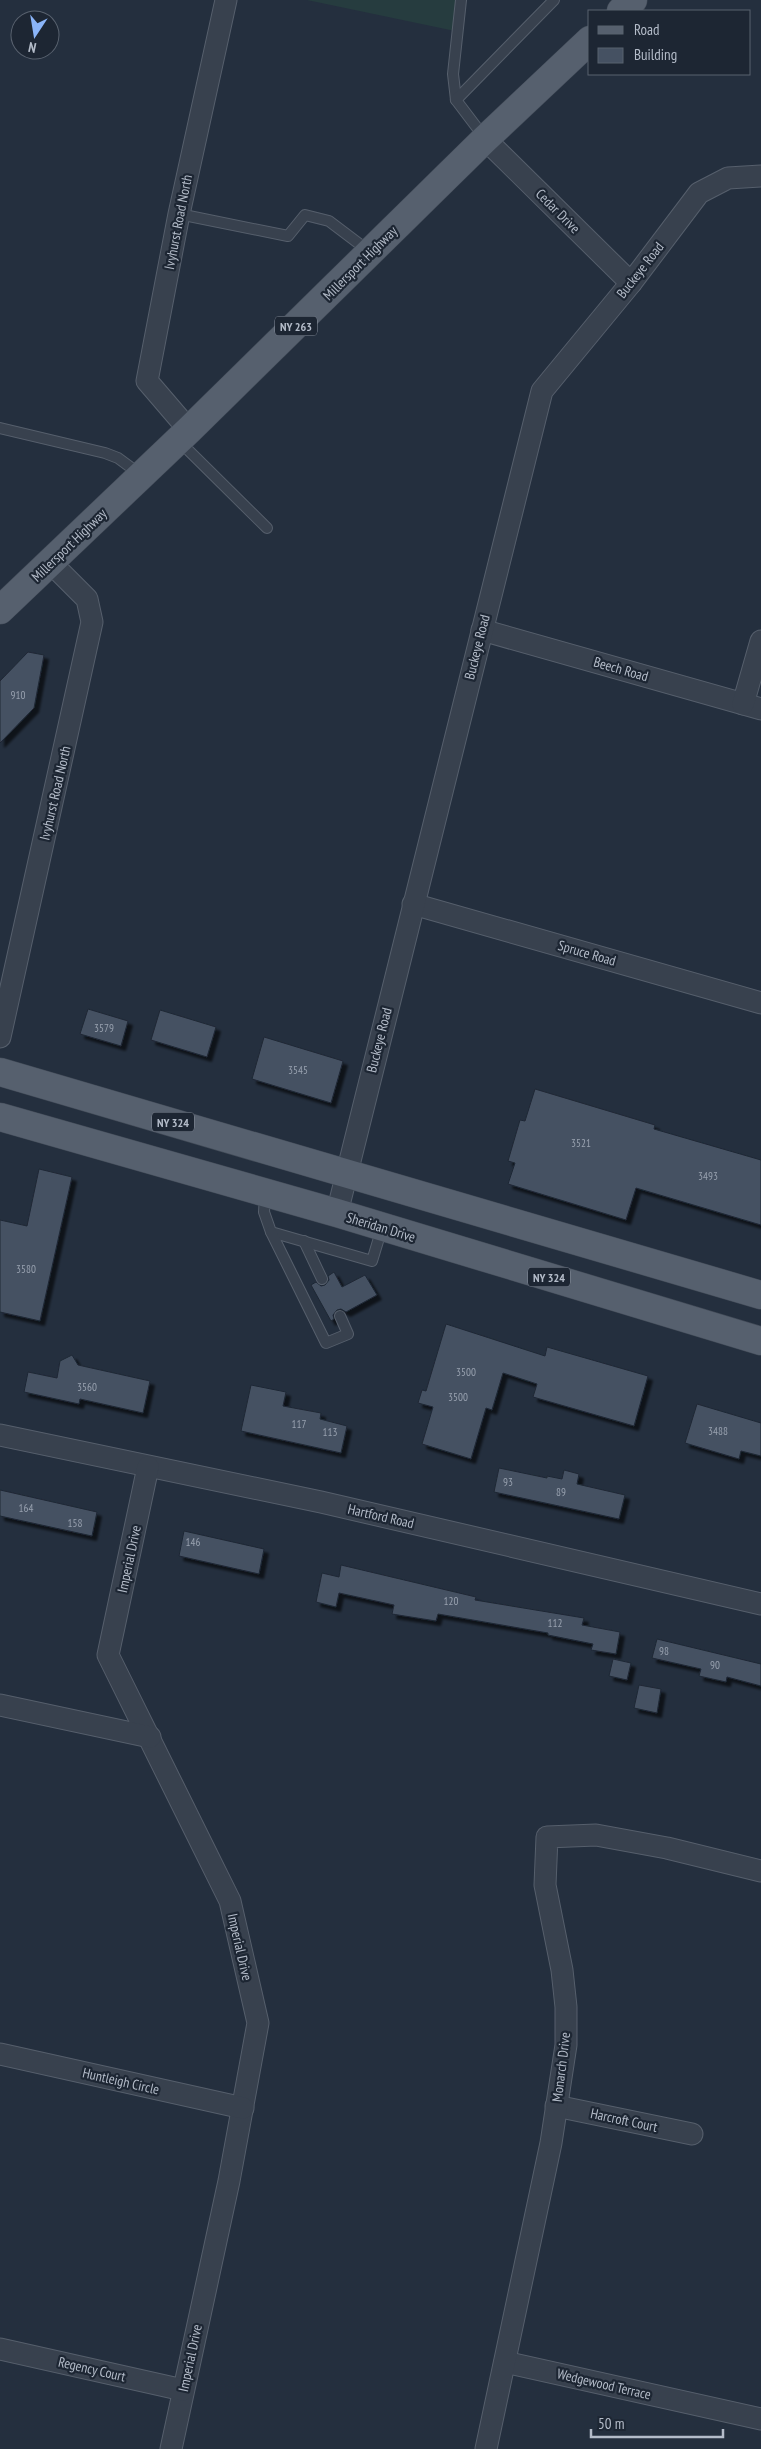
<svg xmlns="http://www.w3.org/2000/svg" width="761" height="2449" font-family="'PT Sans Narrow',sans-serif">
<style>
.green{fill:#263c3f}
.building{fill:#455162;stroke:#1f2835;filter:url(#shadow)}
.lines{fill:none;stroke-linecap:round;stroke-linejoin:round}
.lane-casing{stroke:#565f6c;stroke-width:12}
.street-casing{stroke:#565f6c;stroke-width:23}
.primary-casing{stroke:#414a57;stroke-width:29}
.lane{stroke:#38414e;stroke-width:10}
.street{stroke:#38414e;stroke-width:21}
.primary{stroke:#56606e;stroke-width:28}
.labels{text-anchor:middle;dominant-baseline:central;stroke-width:4.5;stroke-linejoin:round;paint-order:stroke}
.number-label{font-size:11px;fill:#98a1af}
.shield{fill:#1d2633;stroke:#878f9c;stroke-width:1}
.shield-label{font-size:12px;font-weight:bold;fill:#b4bcc9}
.street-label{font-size:14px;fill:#b4bcc9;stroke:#1d2633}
</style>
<defs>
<filter id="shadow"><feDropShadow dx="4.5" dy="4.5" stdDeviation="1" flood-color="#0009"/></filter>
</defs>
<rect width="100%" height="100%" fill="#242f3e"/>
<!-- green -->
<polygon class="green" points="307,0 461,0 455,31"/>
<!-- building -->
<g class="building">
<polygon points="28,652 44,655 34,708 0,743 0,681"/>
<polygon points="88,1009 128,1021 121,1046 80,1034"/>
<polygon points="160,1010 216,1027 207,1057 151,1040"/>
<polygon points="264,1037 343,1061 331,1103 252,1079"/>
<polygon points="535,1089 655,1125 654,1129 761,1160 761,1225 636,1188 626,1220 508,1184 515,1163 508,1161 520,1120 525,1121"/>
<polygon points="39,1169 72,1177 40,1321 0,1312 0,1220 27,1226"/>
<polygon points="334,1272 342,1287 365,1275 377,1295 346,1312 341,1309 337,1310 333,1315 334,1319 331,1321 311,1285 316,1282 321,1286 325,1285 329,1280 328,1276"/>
<polygon points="446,1324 545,1356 547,1347 648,1376 634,1426 533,1397 537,1384 503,1373 492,1410 486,1408 471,1459 422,1444 433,1407 418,1403 422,1390 426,1391"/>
<polygon points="72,1355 78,1365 150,1381 143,1413 80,1399 79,1404 24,1392 28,1372 57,1378 60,1361"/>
<polygon points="251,1385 286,1392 283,1406 321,1413 320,1419 347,1426 341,1453 241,1431"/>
<polygon points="697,1404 761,1423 761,1456 741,1451 739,1459 685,1443"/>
<polygon points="499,1468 547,1478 547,1476 562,1479 564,1470 579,1474 577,1484 625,1495 619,1519 494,1492"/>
<polygon points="0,1490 97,1512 92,1536 0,1516"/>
<polygon points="184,1531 264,1549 259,1574 179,1556"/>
<polygon points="341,1565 476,1597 475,1600 584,1618 582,1625 620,1632 616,1654 591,1650 593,1644 548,1635 548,1633 438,1614 436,1621 392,1614 394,1605 339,1593 336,1607 316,1602 322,1573 339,1577"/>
<polygon points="657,1639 761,1664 761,1686 727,1677 726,1682 699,1676 701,1669 652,1658"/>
<polygon points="613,1659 631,1663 627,1680 609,1676"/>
<polygon points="639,1685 661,1689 657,1713 634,1708"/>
</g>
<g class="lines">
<defs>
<g id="lane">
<polyline points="456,100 453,74 461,0"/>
<polyline points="484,137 456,100 554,0"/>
<polyline points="179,214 288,236 305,215 329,221 370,252"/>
<polyline points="0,428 105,453 118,458 141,475"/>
<polyline points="179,441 267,528"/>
<polyline points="265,1194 264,1212 271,1232 372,1261 382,1228"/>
<polyline points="271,1232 326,1343 348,1334 340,1316"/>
<polyline points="304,1241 322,1279"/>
</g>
<g id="street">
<polyline points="485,139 631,283"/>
<polyline points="189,430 147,381 179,214 226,0"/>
<polyline points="482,630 761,709"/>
<polyline points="743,704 761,641"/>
<polyline points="413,904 761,1003"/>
<polyline points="0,1037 92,622 87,599 50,562"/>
<polyline points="337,1213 542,391 631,283 699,193 728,178 761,176"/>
<polyline points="0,1435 321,1502 761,1604"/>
<polyline points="148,1467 108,1655 230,1901 258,2023 229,2181 171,2449"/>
<polyline points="0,1705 150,1737"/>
<polyline points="0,2054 243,2108"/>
<polyline points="556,2106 692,2134"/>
<polyline points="0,2349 183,2390"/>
<polyline points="505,2362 761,2419"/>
<polyline points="486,2449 551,2143 566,2045 566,2007 562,1970 545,1885 547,1837 596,1835 667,1848 761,1871"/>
</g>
<g id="primary">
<polyline points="621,11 633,0"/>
<polyline points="0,610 189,430 485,139 590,40"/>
<polyline points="0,1072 761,1295"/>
<polyline points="0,1117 337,1213 761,1341"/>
</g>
</defs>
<!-- lane casing -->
<use href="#lane" class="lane-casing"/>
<!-- street casing -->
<use href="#street" class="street-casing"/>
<!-- primary casing -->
<use href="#primary" class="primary-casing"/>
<!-- lane -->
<use href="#lane" class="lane"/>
<!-- street -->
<use href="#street" class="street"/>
<!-- primary -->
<use href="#primary" class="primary"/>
</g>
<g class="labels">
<!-- number labels -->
<g class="number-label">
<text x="18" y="695">910</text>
<text x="104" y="1028">3579</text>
<text x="298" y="1070">3545</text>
<text x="581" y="1143">3521</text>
<text x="708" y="1176">3493</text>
<text x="26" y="1269">3580</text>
<text x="466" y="1372">3500</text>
<text x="87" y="1387">3560</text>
<text x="458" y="1397">3500</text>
<text x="299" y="1424">117</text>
<text x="718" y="1431">3488</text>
<text x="330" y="1432">113</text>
<text x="508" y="1482">93</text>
<text x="561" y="1492">89</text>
<text x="26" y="1508">164</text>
<text x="75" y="1523">158</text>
<text x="193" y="1542">146</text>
<text x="451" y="1601">120</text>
<text x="555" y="1623">112</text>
<text x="664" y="1651">98</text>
<text x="715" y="1665">90</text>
</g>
<!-- shield labels -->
<g class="shield">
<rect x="275" y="316.5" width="42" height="19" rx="4"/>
<rect x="152" y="1112.5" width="42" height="19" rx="4"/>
<rect x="528" y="1267.5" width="42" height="19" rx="4"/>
</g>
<g class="shield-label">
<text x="296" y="326">NY 263</text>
<text x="173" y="1122">NY 324</text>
<text x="549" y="1277">NY 324</text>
</g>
<!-- street labels -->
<g class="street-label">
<text transform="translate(558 211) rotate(45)">Cedar Drive</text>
<text transform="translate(178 222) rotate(-79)">Ivyhurst Road North</text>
<text transform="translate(360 263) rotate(-45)">Millersport Highway</text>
<text transform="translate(640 270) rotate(-52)">Buckeye Road</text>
<text transform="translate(69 545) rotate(-44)">Millersport Highway</text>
<text transform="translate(477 647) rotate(-76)">Buckeye Road</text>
<text transform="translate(621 669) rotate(16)">Beech Road</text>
<text transform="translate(55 793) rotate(-77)">Ivyhurst Road North</text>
<text transform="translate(587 953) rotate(16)">Spruce Road</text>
<text transform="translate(379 1040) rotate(-76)">Buckeye Road</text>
<text transform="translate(381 1227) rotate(17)">Sheridan Drive</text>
<text transform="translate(381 1516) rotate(13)">Hartford Road</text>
<text transform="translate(129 1559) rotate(-78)">Imperial Drive</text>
<text transform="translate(240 1947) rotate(77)">Imperial Drive</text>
<text transform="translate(561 2067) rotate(-83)">Monarch Drive</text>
<text transform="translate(121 2081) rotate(13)">Huntleigh Circle</text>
<text transform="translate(624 2120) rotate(12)">Harcroft Court</text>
<text transform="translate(190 2358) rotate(-78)">Imperial Drive</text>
<text transform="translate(92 2369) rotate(13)">Regency Court</text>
<text transform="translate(604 2384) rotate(13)">Wedgewood Terrace</text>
</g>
</g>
<!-- legend -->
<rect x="588" y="10" width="162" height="65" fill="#1d2633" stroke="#59626f"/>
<rect x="598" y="26" width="25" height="8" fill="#56606e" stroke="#59626f"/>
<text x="634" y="35" font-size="15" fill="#b4bcc9">Road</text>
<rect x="598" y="48" width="25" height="15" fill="#455162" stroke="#59626f"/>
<text x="634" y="60" font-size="15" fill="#b4bcc9">Building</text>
<!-- north arrow -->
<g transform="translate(35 35) rotate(192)"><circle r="24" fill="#1d2633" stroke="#59626f"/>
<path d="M0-4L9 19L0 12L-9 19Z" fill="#8ab4f8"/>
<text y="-8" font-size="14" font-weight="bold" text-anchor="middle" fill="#b4bcc9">N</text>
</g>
<!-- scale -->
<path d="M591 2429v8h132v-8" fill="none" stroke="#b4bcc9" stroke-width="2.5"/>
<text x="598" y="2429" font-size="15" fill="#b4bcc9" stroke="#1d2633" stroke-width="4" paint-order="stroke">50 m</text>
</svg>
